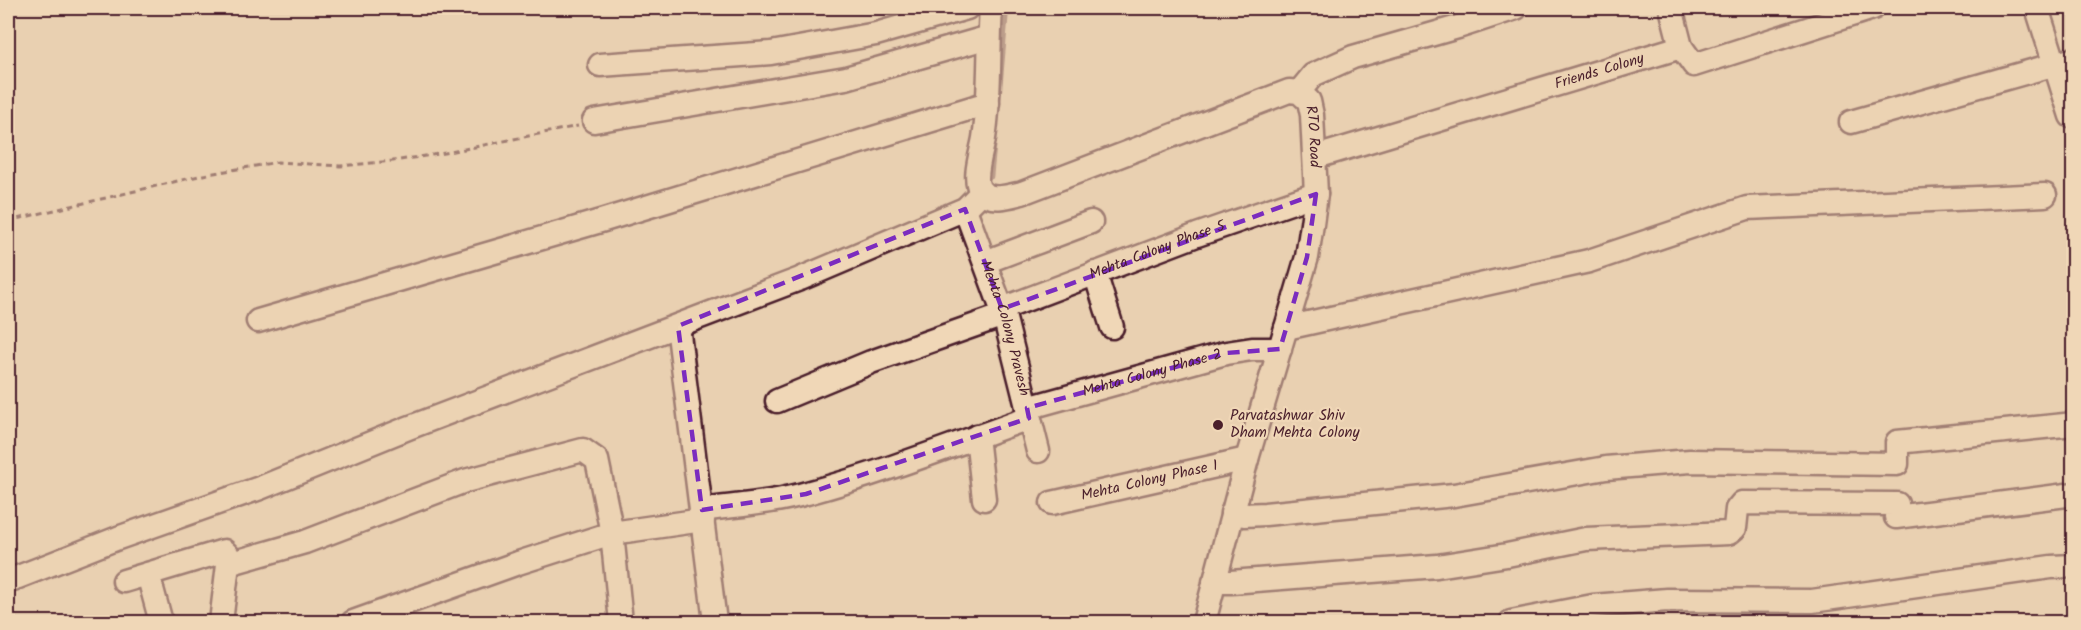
<svg xmlns="http://www.w3.org/2000/svg" width="2081" height="630" font-family="Kalam,sans-serif">
<style>
.lines{fill:none;stroke-linecap:round;stroke-linejoin:round}
.stream{stroke:#845f5c;stroke-width:4.5}
.minor-casing{stroke:#4a1f2b;stroke-width:27}
.path{stroke:#4a1f2b;stroke-width:3;stroke-dasharray:6 4.5;stroke-linecap:butt}
.minor{stroke:#f0d7b7;stroke-width:22}
.marked{fill:none;stroke:#7b2cbf;stroke-width:4.5;stroke-dasharray:12 8;stroke-linejoin:round}
.poi-dot{fill:#4a1f2b;stroke:#f0d7b7;stroke-width:2}
.labels{text-anchor:middle;dominant-baseline:central;stroke-width:4.5;stroke-linejoin:round;paint-order:stroke}
.street-label{font-size:15px;fill:#4a1f2b;stroke:#f0d7b7}
.poi-label{font-size:15px;fill:#4a1f2b;stroke:#f0d7b7;text-anchor:start}
</style>
<rect width="100%" height="100%" fill="#e9d0b1"/>
<filter id="ink" filterUnits="userSpaceOnUse"><feTurbulence type="fractalNoise" baseFrequency=".0167" numOctaves="2"/><feDisplacementMap in="SourceGraphic" scale="12" xChannelSelector="R" yChannelSelector="G"/><feConvolveMatrix kernelMatrix="1 2 1 2 8 2 1 2 1" color-interpolation-filters="sRGB"/></filter>
<g filter="url(#ink)">
<g class="lines">
<!-- stream -->
<g class="stream">
<polyline points="999,100 1007,8"/>
<polyline points="991,177 995,138"/>
</g>
<defs>
<g id="minor">
<path id="s1" d="M991,8C988,51 991,95 984,138C982,151 971,182 982,192C992,202 1010,196 1022,193L1289,91L1299,92L1309,101L1312,115L1316,194L1312,224L1307,257L1247,459L1204,622"/>
<polyline points="1671,8 1681,47"/>
<polyline points="2037,8 2071,116 2074,115"/>
<polyline points="600,65 771,53 876,34 967,8"/>
<polyline points="1299,92 1313,75 1353,57 1458,27 1516,8"/>
<polyline points="594,121 846,78 989,37"/>
<polyline points="1851,122 2074,59"/>
<path id="s2" d="M1316,157L1681,47L1694,65L1873,8"/>
<path id="s3" d="M965,209L1004,315L1038,451"/>
<polyline points="985,262 1091,222"/>
<polyline points="1095,273 1112,327"/>
<path id="s4" d="M1002,309L1197,235L1316,194"/>
<polyline points="258,321 604,220 988,103"/>
<polyline points="678,326 715,622"/>
<polyline points="1286,328 1589,261 1747,208 2045,195"/>
<polyline points="777,401 871,362 1004,315"/>
<path id="s5" d="M1027,408L1226,353L1252,349H1280"/>
<polyline points="977,436 984,499"/>
<path id="s6" d="M1052,503L1247,459"/>
<path d="M702,510C737,505 773,503 807,493C882,473 956,444 1029,418"/>
<polyline points="1232,513 1244,515 1265,514 1454,495 1606,468 1690,461 1897,464 1897,442 2074,424"/>
<polyline points="228,564 305,542 465,481 583,450 597,460 612,533 621,622"/>
<polyline points="148,574 161,622"/>
<polyline points="8,581 118,538 260,488 408,428 800,279 965,209 982,192"/>
<polyline points="124,581 224,551 228,555 228,564 221,622"/>
<polyline points="1214,582 1231,582 1437,566 1507,555 1586,539 1729,533 1735,528 1737,509 1742,503 1897,504 1896,517 2074,494"/>
<polyline points="353,622 518,563 612,533 703,520"/>
<polyline points="1511,622 1593,606 1667,600 1812,601 2051,567 2074,566"/>
</g>
</defs>
<!-- minor casing -->
<use href="#minor" class="minor-casing"/>
<!-- path -->
<polyline class="path" points="8,221 203,175 278,162 340,166 393,161 445,153 578,126"/>
<!-- minor -->
<use href="#minor" class="minor"/>
</g>
</g>
<!-- marked area -->
<path d="M0 0H2081V630H0ZM1316,194L1307,257L1280,349L1226,353L1027,408L1029,418L806,494L702,510L678,326L965,209L1002,309Z" fill="#e9d0b1" fill-opacity=".55" fill-rule="evenodd"/>
<path class="marked" d="M1316,194L1307,257L1280,349L1226,353L1027,408L1029,418L806,494L702,510L678,326L965,209L1002,309Z"/>
<!-- markers -->
<circle class="poi-dot" cx="1218" cy="425" r="6"/>
<g class="labels">
<!-- street labels -->
<g class="street-label">
<text stroke="none"><textPath href="#s2" startOffset="296">Friends Colony</textPath></text>
<text stroke="none"><textPath href="#s1" startOffset="573">RTO Road</textPath></text>
<text stroke="none"><textPath href="#s4" startOffset="166">Mehta Colony Phase 5</textPath></text>
<text stroke="none"><textPath href="#s3" startOffset="126">Mehta Colony Pravesh</textPath></text>
<text stroke="none"><textPath href="#s5" startOffset="130">Mehta Colony Phase 2</textPath></text>
<text stroke="none"><textPath href="#s6" startOffset="100">Mehta Colony Phase 1</textPath></text>
</g>
<!-- poi labels -->
<g class="poi-label">
<text x="1230" y="416">Parvatashwar Shiv<tspan x="1230" dy="17">Dham Mehta Colony</tspan></text>
</g>
</g>
<!-- margin -->
<rect width="2081" height="630" fill="none" stroke="#f0d7b7" stroke-width="30"/>
<rect x="15" y="15" width="2051" height="600" fill="none" stroke="#4a1f2b" stroke-width="2" filter="url(#ink)"/>
</svg>
